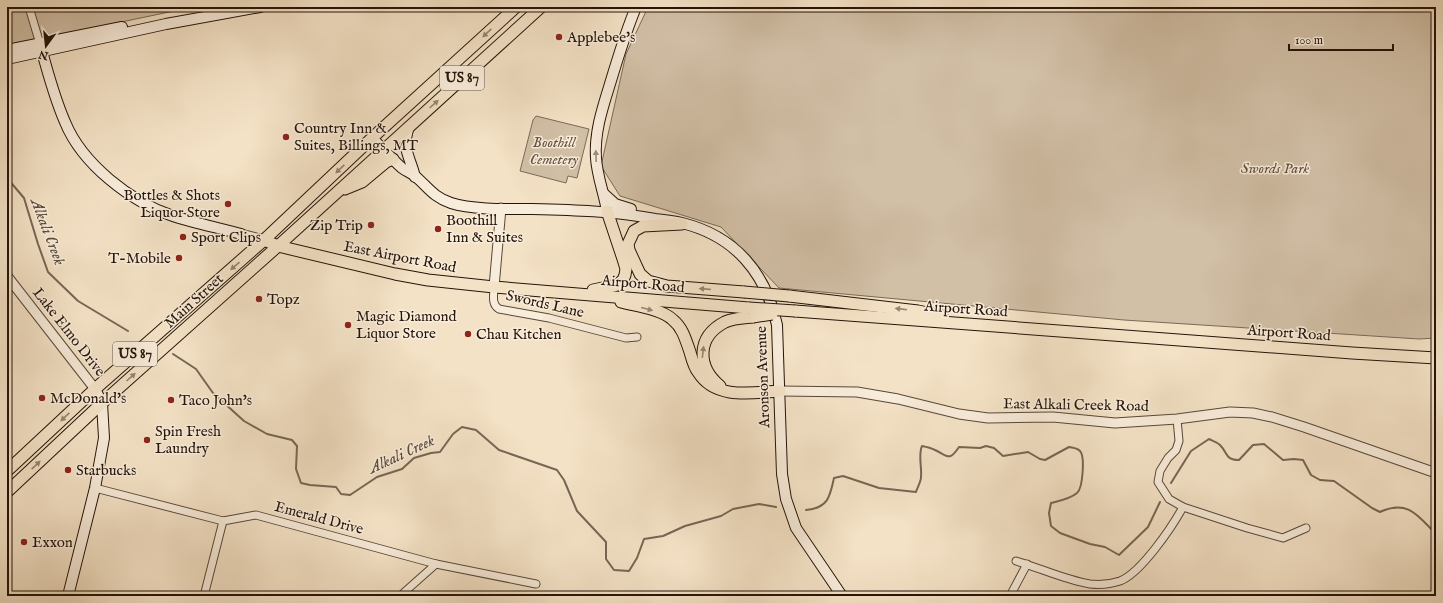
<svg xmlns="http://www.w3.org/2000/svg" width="1443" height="603" font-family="'IM FELL English',serif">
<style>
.green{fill:#d1bfa6;stroke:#7a6a58}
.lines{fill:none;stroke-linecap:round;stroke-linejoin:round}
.stream{stroke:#766654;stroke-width:2}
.minor-casing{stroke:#584838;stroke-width:9}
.tertiary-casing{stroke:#584838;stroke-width:11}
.secondary-casing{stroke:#241409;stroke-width:12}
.primary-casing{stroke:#241409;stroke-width:13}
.trunk-casing{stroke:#241409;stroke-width:13}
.minor{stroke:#f8ecda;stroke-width:7}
.tertiary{stroke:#f8ecda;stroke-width:9}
.secondary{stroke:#f8ecda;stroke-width:10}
.primary{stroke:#f4e2c6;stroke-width:11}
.trunk{stroke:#f4e2c6;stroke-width:11}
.trunk-bridge-casing{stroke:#241409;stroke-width:13;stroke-linecap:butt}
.trunk-bridge{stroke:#f4e2c6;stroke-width:11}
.oneway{fill:#968571}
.oneway2{fill:#998b7c}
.poi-dot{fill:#8f2418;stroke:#f8ecda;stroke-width:1.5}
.labels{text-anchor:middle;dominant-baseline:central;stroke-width:3;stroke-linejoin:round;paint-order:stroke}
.shield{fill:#f8ecda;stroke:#645548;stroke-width:1}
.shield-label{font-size:14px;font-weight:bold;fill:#241409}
.poi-label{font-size:15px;fill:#241409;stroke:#f8ecda;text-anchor:start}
.park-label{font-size:15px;font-style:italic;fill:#615040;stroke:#f8ecda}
.street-label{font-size:15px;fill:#241409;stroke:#f8ecda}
.water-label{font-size:16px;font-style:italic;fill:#5b4a3b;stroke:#f8ecda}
</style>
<rect width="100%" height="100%" fill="#f4e2c6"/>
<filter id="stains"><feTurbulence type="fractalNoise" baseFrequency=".005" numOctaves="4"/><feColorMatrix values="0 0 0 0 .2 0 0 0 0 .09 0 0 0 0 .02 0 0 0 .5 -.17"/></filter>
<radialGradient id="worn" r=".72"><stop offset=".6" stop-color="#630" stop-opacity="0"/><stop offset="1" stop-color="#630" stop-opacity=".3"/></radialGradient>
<!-- green -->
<g class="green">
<polygon points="7,7 193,7 7,46"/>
<polygon points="648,7 1436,7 1436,338 1419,339 1124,320 779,288 721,227 620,196 601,166 626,54"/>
<polygon points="536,116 589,129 577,178 568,176 566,183 520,171 533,120"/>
</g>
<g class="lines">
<!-- stream -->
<g class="stream">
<polyline points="7,178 24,198 38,244 48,272 78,301 128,331"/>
<polyline points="173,354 196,369 213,393 244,421 267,434 292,440 297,446 296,469 301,483 310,485 336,487 341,494 350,495 377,477 402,469 414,458 431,453 440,452 453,434 462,427 476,430 499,450 557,470 564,480 577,511 606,542 606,559 614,570 629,571 637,558 644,539 663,536 685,526 721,516 733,509 759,504 776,507"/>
<path d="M1171,483L1191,451L1209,439C1213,441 1217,442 1220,445C1228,453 1225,460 1239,460L1253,445L1264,444L1283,460L1294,459L1303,460L1311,475L1320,480L1334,481L1372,508L1380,512C1408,499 1418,516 1436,534"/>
<path d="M806,510C828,508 830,497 834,478L843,476L879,488L916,492C917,488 921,482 921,477C922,467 918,455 922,446C927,447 931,448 935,450C948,456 949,462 959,447L980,448L986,446L994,448L1003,456L1028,452L1040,459L1045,460L1069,447C1073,448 1077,448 1080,451C1085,456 1083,488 1077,493C1070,499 1059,501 1051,503L1049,513L1051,526L1060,533L1090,544L1105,547L1119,555L1148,527L1160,502"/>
</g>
<defs>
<g id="minor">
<polyline points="29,7 40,44"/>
<path d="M494,287C494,295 491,304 499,309L549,318L626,338L637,337"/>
<polyline points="1177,419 1179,441 1176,450 1168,458 1160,471 1158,482 1169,499 1183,507 1247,528 1283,538 1306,528"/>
<polyline points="95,488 223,521 256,515 436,564 536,584"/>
<path d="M1016,561C1040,568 1065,580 1090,584C1099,585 1111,584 1120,581C1141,573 1172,527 1183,507"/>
<polyline points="204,596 223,521"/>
<polyline points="400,596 436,564"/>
<polyline points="1010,596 1027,564"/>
</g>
<g id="tertiary">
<polyline points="241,234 264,240"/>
<polyline points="7,276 95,389"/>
<polyline points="494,287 501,208"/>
<polyline points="780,391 857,392 898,399 959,414 988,418 1053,417 1115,423 1177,419 1230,412 1253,413 1272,417 1304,427 1436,473"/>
</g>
<g id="secondary">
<path d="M40,44C47,70 54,97 65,122C82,164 131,202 173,216C195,223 219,228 241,234"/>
<polyline points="7,50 122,27"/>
<polyline points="7,59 166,24 260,7"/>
<path d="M409,127C401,149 410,156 415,177"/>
<path d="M372,138C382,148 392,159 402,168C406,171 411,173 415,176C428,187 433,197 451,203C472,210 509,209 532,209C573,210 614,211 655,219C664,220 673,221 682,223C735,236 766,273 777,325L782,474L786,499L796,528L842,596"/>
<polyline points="604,194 615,204 631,209"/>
<path d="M607,211C604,193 597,176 596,158C594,129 605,101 613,74C620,51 627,29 636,7"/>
<polyline points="68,596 95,488 104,438 102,403 95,389"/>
</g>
<g id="primary">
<polyline points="7,471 95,389 264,240"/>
<polyline points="7,492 102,403 278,246"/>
</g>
<g id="trunk">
<polyline points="516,7 372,138 264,240 278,246 395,274 428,280 494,287 749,308"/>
<polyline points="345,189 362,182 386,162 393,159"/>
<polyline points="682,224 643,226 634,231 628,244 629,250 640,274 648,281 667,286 744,292"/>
<polyline points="278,246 541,7"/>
<polyline points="593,290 617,285 623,280 625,275 626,269 623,259 607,211"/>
<polyline points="789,296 918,311 942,316"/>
<path d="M621,302C636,306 662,309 673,320C683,328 686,341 690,352C692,359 694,367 698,372C715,400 752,393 780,391"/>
<polyline points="795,311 1352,353 1436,358"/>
<path d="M720,386C697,367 696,337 725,322C734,318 744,318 753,317"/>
</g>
</defs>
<!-- minor casing -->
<use href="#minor" class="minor-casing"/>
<!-- tertiary casing -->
<use href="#tertiary" class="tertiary-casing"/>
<!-- secondary casing -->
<use href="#secondary" class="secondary-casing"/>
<!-- primary casing -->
<use href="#primary" class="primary-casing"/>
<!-- trunk casing -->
<use href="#trunk" class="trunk-casing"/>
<!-- minor -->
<use href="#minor" class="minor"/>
<!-- tertiary -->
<use href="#tertiary" class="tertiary"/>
<!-- secondary -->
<use href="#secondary" class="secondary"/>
<!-- primary -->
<use href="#primary" class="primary"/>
<!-- trunk -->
<use href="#trunk" class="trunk"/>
<defs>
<g id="trunk-bridge">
<polyline points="744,292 789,296"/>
<polyline points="749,308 795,311"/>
<polyline points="753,317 772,314"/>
</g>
</defs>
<!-- trunk-bridge casing -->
<use href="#trunk-bridge" class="trunk-bridge-casing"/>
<!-- trunk-bridge -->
<use href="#trunk-bridge" class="trunk-bridge"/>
</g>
<!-- one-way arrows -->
<defs><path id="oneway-solid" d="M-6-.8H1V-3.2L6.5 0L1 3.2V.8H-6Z"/></defs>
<g class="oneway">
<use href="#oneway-solid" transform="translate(487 33) rotate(137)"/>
<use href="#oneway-solid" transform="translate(434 104) rotate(-42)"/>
<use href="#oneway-solid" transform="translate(340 169) rotate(137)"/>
<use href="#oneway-solid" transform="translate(235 266) rotate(139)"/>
<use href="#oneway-solid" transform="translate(705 289) rotate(-175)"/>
<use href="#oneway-solid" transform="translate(647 309) rotate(15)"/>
<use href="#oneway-solid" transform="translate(901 309) rotate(-173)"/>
<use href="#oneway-solid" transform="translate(703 352) rotate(-83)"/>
<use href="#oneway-solid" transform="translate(131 377) rotate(-42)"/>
<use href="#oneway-solid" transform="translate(65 417) rotate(137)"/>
<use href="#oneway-solid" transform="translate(36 465) rotate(-43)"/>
</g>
<use class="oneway2" href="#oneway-solid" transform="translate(596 156) rotate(-92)"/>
<!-- markers -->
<g class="poi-dot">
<circle cx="559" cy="37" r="4"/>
<circle cx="286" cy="137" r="4"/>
<circle cx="228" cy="204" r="4"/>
<circle cx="371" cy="225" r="4"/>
<circle cx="438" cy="229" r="4"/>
<circle cx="183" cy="237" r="4"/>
<circle cx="179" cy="258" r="4"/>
<circle cx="259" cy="299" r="4"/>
<circle cx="348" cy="325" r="4"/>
<circle cx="468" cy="334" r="4"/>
<circle cx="42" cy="398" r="4"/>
<circle cx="171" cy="400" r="4"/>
<circle cx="147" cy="440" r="4"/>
<circle cx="68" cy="470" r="4"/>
<circle cx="24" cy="542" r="4"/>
</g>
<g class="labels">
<!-- shield labels -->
<g class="shield">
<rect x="440" y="66" width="44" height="24" rx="3"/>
<rect x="113" y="342" width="44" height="24" rx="3"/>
</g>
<g class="shield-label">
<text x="462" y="78">US 87</text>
<text x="135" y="354">US 87</text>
</g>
<!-- poi labels -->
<g class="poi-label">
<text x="567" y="37">Applebee's</text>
<text x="294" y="128">Country Inn &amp;<tspan x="294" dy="17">Suites, Billings, MT</tspan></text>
<text x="220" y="195" text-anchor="end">Bottles &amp; Shots<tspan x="220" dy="17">Liquor Store</tspan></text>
<text x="446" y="220">Boothill<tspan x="446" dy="17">Inn &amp; Suites</tspan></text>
<text x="363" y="225" text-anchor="end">Zip Trip</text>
<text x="191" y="237">Sport Clips</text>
<text x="171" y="258" text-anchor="end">T-Mobile</text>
<text x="267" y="299">Topz</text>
<text x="356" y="316">Magic Diamond<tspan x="356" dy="17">Liquor Store</tspan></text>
<text x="476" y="334">Chau Kitchen</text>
<text x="50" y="398">McDonald's</text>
<text x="179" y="400">Taco John's</text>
<text x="155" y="431">Spin Fresh<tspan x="155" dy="17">Laundry</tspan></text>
<text x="76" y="470">Starbucks</text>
<text x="32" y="542">Exxon</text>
</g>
<!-- park labels -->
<g class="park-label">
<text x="554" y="142">Boothill<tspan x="554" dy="17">Cemetery</tspan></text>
<text x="1275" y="168">Swords Park</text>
</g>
<!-- street labels -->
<g class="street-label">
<text transform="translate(400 257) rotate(11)">East Airport Road</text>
<text transform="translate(643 284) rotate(5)">Airport Road</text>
<text transform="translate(194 301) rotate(-42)">Main Street</text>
<text transform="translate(545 304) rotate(13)">Swords Lane</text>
<text transform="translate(966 309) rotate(4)">Airport Road</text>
<text transform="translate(69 332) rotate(52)">Lake Elmo Drive</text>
<text transform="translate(1289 333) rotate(4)">Airport Road</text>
<text transform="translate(763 377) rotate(-92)">Aronson Avenue</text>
<text transform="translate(1076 405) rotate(1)">East Alkali Creek Road</text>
<text transform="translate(319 518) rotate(15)">Emerald Drive</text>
</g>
<!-- water labels -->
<g class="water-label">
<text transform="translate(47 232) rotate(69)">Alkali Creek</text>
<text transform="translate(402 455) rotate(-25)">Alkali Creek</text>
</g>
</g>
<!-- margin -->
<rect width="1443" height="603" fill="none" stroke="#f4e2c6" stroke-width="24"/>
<rect x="8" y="8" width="1427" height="587" fill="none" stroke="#241409" stroke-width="2"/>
<rect x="12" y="12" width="1419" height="579" fill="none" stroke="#241409"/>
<!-- north arrow -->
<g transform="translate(46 46) rotate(195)" stroke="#f8ecda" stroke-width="3" paint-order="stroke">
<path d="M0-3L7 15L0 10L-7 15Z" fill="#241409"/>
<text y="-6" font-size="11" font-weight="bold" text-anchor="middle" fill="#241409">N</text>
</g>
<!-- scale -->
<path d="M1289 44v6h104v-6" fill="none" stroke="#241409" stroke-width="2"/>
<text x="1295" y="44" font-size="12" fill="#241409" stroke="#f8ecda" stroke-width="3" paint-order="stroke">100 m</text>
<rect width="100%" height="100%" filter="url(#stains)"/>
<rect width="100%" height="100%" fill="url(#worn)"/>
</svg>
